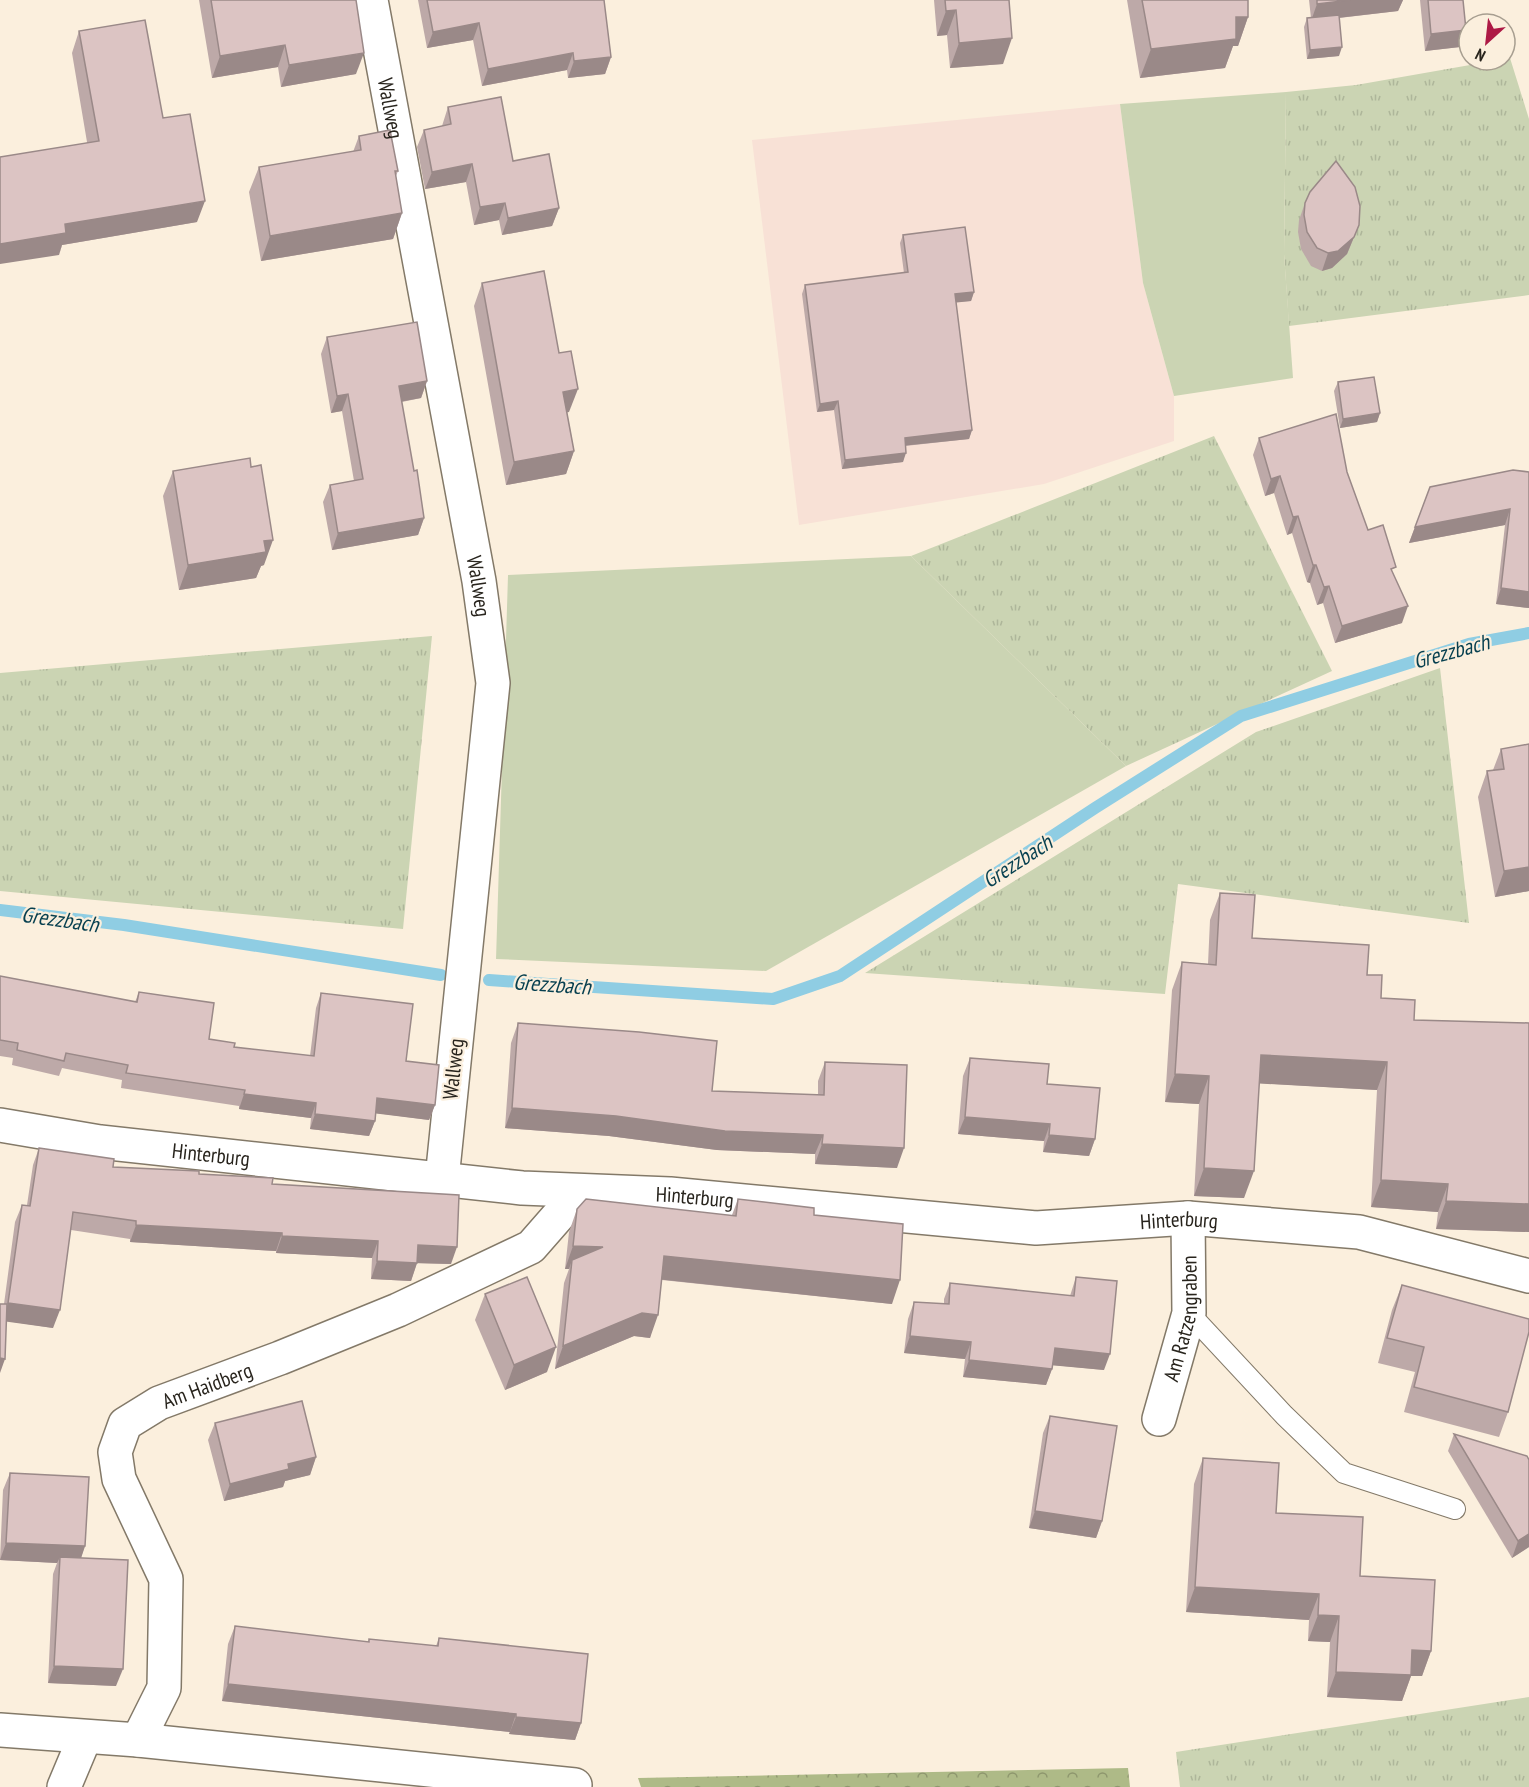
<svg xmlns="http://www.w3.org/2000/svg" width="1529" height="1787" font-family="'PT Sans Narrow',sans-serif">
<style>
.education{fill:#f8e1d6}
.grass{fill:url(#grass-tufts)}
.forest{fill:url(#forest-crowns)}
.park{fill:#cbd4b3}
.lines{fill:none;stroke-linecap:round;stroke-linejoin:round}
.stream{stroke:#8fcde3;stroke-width:12}
.lane-casing{stroke:#837968;stroke-width:22}
.street-casing{stroke:#837968;stroke-width:36}
.lane{stroke:#fff;stroke-width:20}
.street{stroke:#fff;stroke-width:33}
.wall{fill:#bda9a8}
.shaded-wall{fill:#9a8988}
.building{fill:#dcc4c3;stroke:#9a8988;stroke-width:1.5}
.labels{text-anchor:middle;dominant-baseline:central;stroke-width:4.5;stroke-linejoin:round;paint-order:stroke}
.street-label{font-size:21px;fill:#28241d;stroke:#fbefdd}
.water-label{font-size:22px;font-style:italic;fill:#063f4f;stroke:#fbefdd}
</style>
<defs>
<pattern id="grass-tufts" width="24" height="20" patternUnits="userSpaceOnUse" patternTransform="scale(1.5)"><rect width="24" height="20" fill="#cbd4b3"/><path d="M3 7l-1-3M5 7V3M7 7l1-3M15 17l-1-3M17 17v-4M19 17l1-3" fill="none" stroke="#aeb69a"/></pattern>
<pattern id="forest-crowns" width="20" height="18" patternUnits="userSpaceOnUse" patternTransform="scale(1.5)"><rect width="20" height="18" fill="#aeba87"/><path d="M2 6a3 3 0 1 1 6 0M12 15a3 3 0 1 1 6 0" fill="none" stroke="#8e976e"/></pattern>
</defs>
<rect width="100%" height="100%" fill="#fbefdd"/>
<!-- education -->
<polygon class="education" points="1120,104 1143,283 1174,396 1174,441 1044,484 799,525 752,140"/>
<!-- grass -->
<g class="grass">
<polygon points="1510,58 1529,119 1529,295 1289,326 1284,254 1286,92 1356,85"/>
<polygon points="1214,436 1332,671 1126,766 911,556"/>
<polygon points="432,636 403,929 0,891 0,673"/>
<polygon points="1440,668 1469,923 1178,884 1165,994 865,973 1256,732"/>
<polygon points="1529,1697 1529,1787 1180,1787 1176,1752"/>
</g>
<!-- forest -->
<polygon class="forest" points="1128,1768 1130,1787 641,1787 638,1778"/>
<!-- park -->
<g class="park">
<polygon points="1286,92 1284,254 1293,378 1174,396 1143,283 1120,104"/>
<polygon points="911,556 1126,766 766,971 496,959 508,575"/>
</g>
<g class="lines">
<!-- stream -->
<g class="stream">
<polyline points="0,910 124,925 441,975"/>
<polyline points="489,980 773,999 840,976 1095,808 1241,716 1469,644 1529,633"/>
</g>
<defs>
<polyline id="lane" points="1189,1313 1284,1415 1344,1473 1455,1509"/>
<g id="street">
<path id="s1" d="M371,0L479,581L493,683L442,1179"/>
<path id="s2" d="M0,1125L100,1142L522,1188L670,1194L1036,1228L1188,1218L1359,1232L1529,1276"/>
<path id="s3" d="M1159,1419L1189,1313L1188,1218"/>
<polyline points="0,1730 138,1740 575,1785"/>
<path id="s4" d="M138,1740L164,1688L166,1579L119,1479L115,1452L125,1424L159,1403L280,1358L398,1310L531,1247L580,1191"/>
<polyline points="64,1787 85,1737"/>
</g>
</defs>
<!-- lane casing -->
<use href="#lane" class="lane-casing"/>
<!-- street casing -->
<use href="#street" class="street-casing"/>
<!-- lane -->
<use href="#lane" class="lane"/>
<!-- street -->
<use href="#street" class="street"/>
</g>
<!-- wall -->
<g class="wall">
<polygon points="199,0 356,0 356,74 281,87 278,67 212,78"/>
<polygon points="418,0 604,0 611,57 605,74 568,78 567,70 482,86 473,40 427,48"/>
<polygon points="934,0 1009,0 1003,64 950,68 947,35 937,36"/>
<polygon points="1127,0 1248,0 1248,17 1238,46 1233,46 1225,68 1140,78"/>
<polygon points="1309,0 1403,0 1398,11 1339,18 1339,56 1307,59 1304,27 1307,18 1311,18"/>
<polygon points="1420,0 1463,0 1460,47 1425,51"/>
<polygon points="79,31 163,118 197,222 62,245 59,255 87,142 72,53"/>
<polygon points="448,107 513,161 559,208 552,226 502,235 499,220 474,225 466,182 425,189 417,147 424,130 442,126"/>
<polygon points="359,136 398,171 396,176 402,213 393,239 261,261 249,192 259,167 353,152"/>
<polygon points="1305,203 1359,225 1347,254 1332,268 1322,271 1311,266 1301,249 1298,232 1299,220"/>
<polygon points="903,235 974,292 971,301 956,302 972,430 969,439 905,446 903,462 842,469 834,410 817,412 802,294 805,285 904,273 900,243"/>
<polygon points="482,283 569,412 567,412 574,451 566,474 506,485 474,306"/>
<polygon points="327,337 427,381 421,398 402,402 414,471 424,518 418,535 332,550 323,502 330,485 354,481 342,411 331,413 321,354"/>
<polygon points="1338,382 1380,413 1377,422 1340,428 1334,391"/>
<polygon points="1259,438 1347,472 1368,530 1393,574 1402,623 1335,643 1323,603 1317,605 1310,583 1307,582 1292,533 1287,535 1274,493 1265,496 1253,455"/>
<polygon points="251,467 264,565 261,566 256,578 179,590 163,496 173,471"/>
<polygon points="1513,470 1529,608 1496,604 1505,525 1409,543 1430,487"/>
<polygon points="1501,749 1529,891 1495,897 1478,797 1487,771 1493,770"/>
<polygon points="1220,893 1252,938 1367,975 1381,998 1414,1020 1529,1023 1529,1232 1436,1229 1438,1212 1371,1207 1377,1090 1259,1083 1244,1198 1194,1196 1199,1104 1165,1102 1172,990 1182,962 1208,964 1210,920"/>
<polygon points="0,976 135,1002 139,992 209,1039 234,1047 310,1056 316,1008 321,993 406,1061 435,1105 429,1120 376,1113 375,1121 369,1136 310,1129 311,1118 239,1109 239,1106 121,1088 122,1080 62,1068 59,1076 12,1065 13,1058 0,1056"/>
<polygon points="518,1023 712,1091 818,1095 818,1081 825,1062 897,1168 815,1164 815,1154 717,1150 609,1136 505,1128 511,1043"/>
<polygon points="970,1058 1047,1084 1095,1139 1089,1156 1043,1152 1044,1141 958,1134 963,1076"/>
<polygon points="39,1148 113,1167 199,1174 272,1184 451,1264 417,1263 411,1281 371,1279 372,1258 276,1253 276,1251 130,1242 130,1239 71,1230 53,1328 7,1321 4,1304 15,1222 22,1205 27,1205 33,1165"/>
<polygon points="738,1199 814,1215 892,1304 662,1280 650,1338 634,1336 555,1369 564,1283 569,1269 565,1269 569,1232 577,1209 732,1215"/>
<polygon points="1076,1277 1104,1370 1053,1365 1052,1369 1046,1385 963,1377 965,1359 904,1353 908,1319 914,1302 944,1304 944,1299 950,1283 1070,1296"/>
<polygon points="1402,1285 1508,1412 1499,1437 1404,1412 1415,1372 1378,1363 1392,1310"/>
<polygon points="485,1294 547,1372 505,1390 475,1320"/>
<polygon points="1050,1416 1102,1521 1096,1538 1029,1528 1043,1433"/>
<polygon points="215,1423 316,1457 310,1475 285,1481 283,1487 224,1501 208,1440"/>
<polygon points="1454,1434 1529,1547 1512,1558 1448,1451"/>
<polygon points="1203,1458 1360,1576 1431,1651 1422,1676 1411,1676 1402,1701 1327,1697 1330,1642 1308,1641 1309,1620 1186,1612 1194,1484"/>
<polygon points="10,1473 85,1546 81,1558 116,1686 48,1683 53,1574 57,1563 0,1560 3,1490"/>
<polygon points="235,1626 368,1642 369,1639 436,1646 439,1638 581,1723 575,1740 509,1734 510,1732 222,1701 228,1644"/>
</g>
<!-- shaded-wall -->
<g class="shaded-wall">
<polygon points="1350,0 1403,0 1398,11 1311,21 1317,4"/>
<polygon points="956,10 947,35 937,36 946,11"/>
<polygon points="1236,17 1248,17 1238,46 1233,46 1225,68 1140,78 1151,49"/>
<polygon points="479,23 473,40 427,48 433,32"/>
<polygon points="1466,30 1460,47 1425,51 1431,34"/>
<polygon points="1012,38 1003,64 950,68 959,43"/>
<polygon points="285,45 278,67 212,78 220,56"/>
<polygon points="1342,47 1339,56 1307,59 1310,50"/>
<polygon points="364,53 356,74 281,87 289,65"/>
<polygon points="573,53 567,70 482,86 488,69"/>
<polygon points="611,57 605,74 568,78 574,61"/>
<polygon points="472,164 466,182 425,189 432,172"/>
<polygon points="205,201 197,222 62,245 59,255 0,264 0,244 65,224"/>
<polygon points="505,203 499,220 474,225 480,207"/>
<polygon points="559,208 552,226 502,235 508,218"/>
<polygon points="402,213 393,239 261,261 270,236"/>
<polygon points="1359,225 1347,254 1332,268 1322,271 1328,253"/>
<polygon points="974,292 971,301 952,303 955,294"/>
<polygon points="427,381 421,398 393,403 399,386"/>
<polygon points="578,389 569,412 555,415 563,392"/>
<polygon points="348,394 342,411 331,413 337,396"/>
<polygon points="838,401 834,410 817,412 820,404"/>
<polygon points="1380,413 1377,422 1340,428 1343,419"/>
<polygon points="972,430 969,439 901,446 905,438"/>
<polygon points="574,451 566,474 506,485 514,462"/>
<polygon points="906,453 903,462 842,469 845,460"/>
<polygon points="1280,476 1274,493 1265,496 1271,479"/>
<polygon points="1510,509 1505,525 1409,543 1415,527"/>
<polygon points="1298,516 1292,533 1287,535 1293,517"/>
<polygon points="424,518 418,535 332,550 338,533"/>
<polygon points="273,540 264,565 261,566 256,578 179,590 188,565 264,541"/>
<polygon points="1313,565 1316,565 1310,583 1307,582"/>
<polygon points="1329,586 1323,603 1317,605 1324,587"/>
<polygon points="1501,588 1529,592 1529,608 1496,604"/>
<polygon points="1408,606 1402,623 1335,643 1342,626"/>
<polygon points="1529,867 1529,891 1495,897 1504,871"/>
<polygon points="1261,1055 1387,1062 1377,1090 1251,1083"/>
<polygon points="1175,1074 1209,1076 1199,1104 1165,1102"/>
<polygon points="244,1094 316,1103 311,1118 239,1109"/>
<polygon points="377,1098 435,1105 429,1120 372,1113"/>
<polygon points="512,1108 616,1116 823,1135 815,1154 717,1150 609,1136 505,1128"/>
<polygon points="315,1114 375,1121 369,1136 310,1129"/>
<polygon points="965,1117 1050,1124 1044,1141 958,1134"/>
<polygon points="1049,1135 1095,1139 1089,1156 1043,1152"/>
<polygon points="822,1144 904,1148 897,1168 815,1164"/>
<polygon points="1204,1168 1254,1171 1244,1198 1194,1196"/>
<polygon points="1381,1180 1448,1184 1438,1212 1371,1207"/>
<polygon points="1446,1201 1529,1204 1529,1232 1436,1229"/>
<polygon points="136,1225 282,1233 276,1251 130,1242"/>
<polygon points="282,1236 378,1241 372,1258 276,1253"/>
<polygon points="418,1245 457,1247 451,1264 412,1263"/>
<polygon points="573,1246 603,1247 572,1260 569,1269 565,1269"/>
<polygon points="664,1256 900,1280 892,1304 656,1279"/>
<polygon points="377,1261 417,1263 411,1281 371,1279"/>
<polygon points="8,1303 60,1310 53,1328 2,1321"/>
<polygon points="642,1313 658,1315 650,1338 634,1336 555,1369 563,1346"/>
<polygon points="910,1336 971,1342 965,1359 904,1353"/>
<polygon points="556,1347 547,1372 505,1390 514,1365"/>
<polygon points="1055,1348 1110,1354 1104,1370 1049,1365"/>
<polygon points="0,1358 5,1359 0,1373"/>
<polygon points="969,1360 1052,1369 1046,1385 963,1377"/>
<polygon points="316,1457 310,1475 285,1481 283,1487 224,1501 230,1484 288,1464"/>
<polygon points="1035,1511 1102,1521 1096,1538 1029,1528"/>
<polygon points="1529,1534 1529,1547 1512,1558 1518,1541"/>
<polygon points="6,1543 85,1546 79,1564 60,1557 57,1563 0,1560"/>
<polygon points="1195,1587 1319,1594 1309,1620 1186,1612"/>
<polygon points="1318,1615 1339,1616 1330,1642 1308,1641"/>
<polygon points="1412,1650 1431,1651 1422,1676 1411,1676 1402,1701 1327,1697 1336,1672"/>
<polygon points="54,1666 123,1669 116,1686 48,1683"/>
<polygon points="228,1684 516,1714 510,1732 222,1701"/>
<polygon points="516,1717 581,1723 575,1740 509,1734"/>
</g>
<!-- building -->
<g class="building">
<polygon points="211,0 356,0 364,53 289,65 285,45 220,56"/>
<polygon points="427,0 604,0 611,57 574,61 573,53 488,69 479,23 433,32"/>
<polygon points="945,0 1009,0 1012,38 959,43 956,10 946,11"/>
<polygon points="1142,0 1248,0 1248,17 1236,17 1236,39 1151,49"/>
<polygon points="1317,0 1350,0 1317,4"/>
<polygon points="1428,0 1463,0 1466,30 1431,34"/>
<polygon points="1339,15 1342,47 1310,50 1307,18"/>
<polygon points="145,20 163,118 190,114 205,201 65,224 66,233 0,244 0,157 99,141 79,31"/>
<polygon points="501,97 513,161 549,154 559,208 508,218 505,203 480,207 472,164 432,172 424,130 451,124 448,107"/>
<polygon points="390,130 398,171 395,171 402,213 270,236 259,167 361,150 359,136"/>
<polygon points="1336,161 1355,187 1360,206 1359,225 1354,237 1338,251 1328,253 1317,248 1307,232 1304,215 1305,203 1310,192"/>
<polygon points="965,227 974,292 955,294 972,430 905,438 906,453 845,460 838,401 820,404 805,285 908,272 903,235"/>
<polygon points="544,271 559,353 571,351 578,389 563,392 574,451 514,462 482,283"/>
<polygon points="417,322 427,381 399,386 414,471 417,470 424,518 338,533 330,485 363,479 348,394 337,396 327,337"/>
<polygon points="1374,377 1380,413 1343,419 1338,382"/>
<polygon points="1336,414 1347,472 1368,530 1383,525 1396,567 1391,569 1408,606 1342,626 1329,586 1324,587 1316,565 1313,565 1298,516 1293,517 1280,476 1271,479 1259,438"/>
<polygon points="250,458 251,467 261,465 273,540 264,541 266,552 188,565 173,471"/>
<polygon points="1513,470 1529,472 1529,592 1501,588 1510,509 1415,527 1430,487"/>
<polygon points="1529,744 1529,867 1504,871 1487,771 1504,769 1501,749"/>
<polygon points="1220,893 1255,895 1252,938 1369,945 1367,975 1382,975 1381,998 1415,1000 1414,1020 1529,1023 1529,1204 1446,1201 1448,1184 1381,1180 1387,1062 1261,1055 1254,1171 1204,1168 1209,1076 1175,1074 1182,962 1216,965"/>
<polygon points="0,976 137,1002 139,992 214,1003 209,1039 235,1043 234,1047 314,1056 321,993 413,1004 406,1061 439,1065 435,1105 377,1098 375,1121 315,1114 316,1103 244,1094 245,1090 126,1073 128,1065 66,1053 64,1061 17,1050 18,1043 0,1040"/>
<polygon points="518,1023 639,1032 717,1041 712,1091 824,1095 825,1062 907,1065 904,1148 822,1144 823,1135 725,1131 616,1116 512,1108"/>
<polygon points="970,1058 1049,1064 1047,1084 1100,1088 1095,1139 1049,1135 1050,1124 965,1117"/>
<polygon points="39,1148 114,1159 113,1167 199,1171 199,1174 273,1178 272,1184 459,1195 457,1247 418,1245 417,1263 377,1261 378,1241 282,1236 282,1233 136,1225 136,1221 73,1212 60,1310 8,1303 22,1205 30,1206"/>
<polygon points="586,1199 736,1216 738,1199 814,1208 814,1215 903,1224 900,1280 664,1256 658,1315 642,1313 563,1346 572,1260 603,1247 573,1246 577,1209"/>
<polygon points="527,1277 556,1347 514,1365 485,1294"/>
<polygon points="1076,1277 1117,1281 1110,1354 1055,1348 1052,1369 969,1360 971,1342 910,1336 914,1302 949,1304 950,1283 1074,1296"/>
<polygon points="1402,1285 1529,1319 1529,1332 1508,1412 1414,1387 1424,1347 1387,1338"/>
<polygon points="0,1304 7,1304 5,1359 0,1358"/>
<polygon points="302,1401 316,1457 288,1464 289,1469 230,1484 215,1423"/>
<polygon points="1050,1416 1117,1426 1102,1521 1035,1511"/>
<polygon points="1454,1434 1527,1456 1529,1460 1529,1534 1518,1541"/>
<polygon points="1203,1458 1279,1463 1276,1513 1363,1517 1360,1576 1435,1580 1431,1651 1412,1650 1411,1675 1336,1672 1339,1616 1318,1615 1319,1594 1195,1587"/>
<polygon points="10,1473 89,1477 85,1546 6,1543"/>
<polygon points="60,1557 128,1560 123,1669 54,1666"/>
<polygon points="235,1626 369,1642 369,1639 438,1646 439,1638 588,1654 581,1723 516,1717 516,1714 228,1684"/>
</g>
<g class="labels">
<!-- street labels -->
<g class="street-label">
<text stroke="none"><textPath href="#s1" startOffset="110">Wallweg</textPath></text>
<text stroke="none"><textPath href="#s1" startOffset="596">Wallweg</textPath></text>
<text transform="translate(453 1069) rotate(-84)">Wallweg</text>
<text stroke="none"><textPath href="#s2" startOffset="213">Hinterburg</textPath></text>
<text stroke="none"><textPath href="#s2" startOffset="699">Hinterburg</textPath></text>
<text stroke="none"><textPath href="#s2" startOffset="1185">Hinterburg</textPath></text>
<text stroke="none"><textPath href="#s3" startOffset="104">Am Ratzengraben</textPath></text>
<text stroke="none"><textPath href="#s4" startOffset="426">Am Haidberg</textPath></text>
</g>
<!-- water labels -->
<g class="water-label">
<text transform="translate(1451 651) rotate(-15)">Grezzbach</text>
<text transform="translate(1017 861) rotate(-33)">Grezzbach</text>
<text transform="translate(60 919) rotate(8)">Grezzbach</text>
<text transform="translate(552 984) rotate(4)">Grezzbach</text>
</g>
</g>
<!-- north arrow -->
<g transform="translate(1487 42) rotate(207)"><circle r="28" fill="#fbefdd" stroke="#a79e90" stroke-width="1.5"/>
<path d="M0-4.5L10 22L0 15L-10 22Z" fill="#ad1945"/>
<text y="-9" font-size="16" font-weight="bold" text-anchor="middle" fill="#28241d">N</text>
</g>
</svg>
